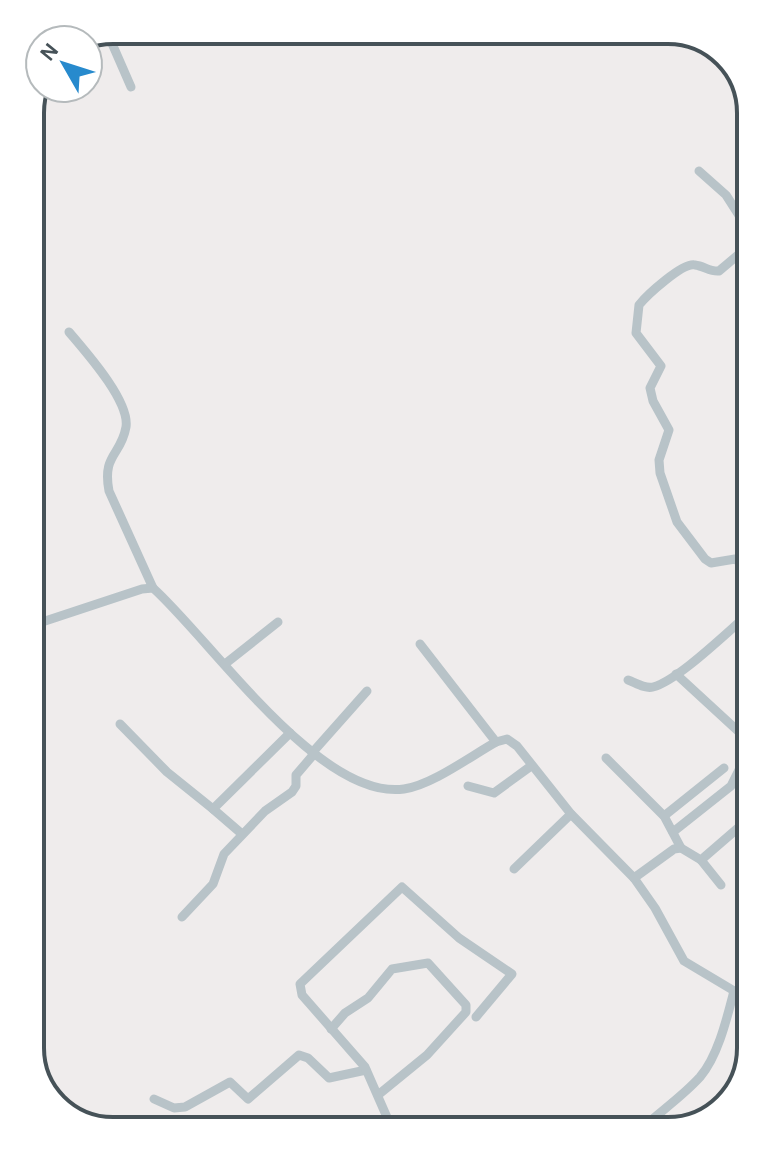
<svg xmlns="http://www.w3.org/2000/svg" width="781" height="1161" font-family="Karla,sans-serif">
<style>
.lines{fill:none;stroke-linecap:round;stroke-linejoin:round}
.street{stroke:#b8c3c8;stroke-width:9}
.rim{fill:none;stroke:#465258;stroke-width:4}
</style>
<rect width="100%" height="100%" fill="#efecec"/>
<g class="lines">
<!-- street -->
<g class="street">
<polyline points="107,32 131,87"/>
<polyline points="30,152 37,162"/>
<polyline points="699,171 726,195 751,234"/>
<path d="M69,332C85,351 130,401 126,427C121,456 102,454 109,491L153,588"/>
<path d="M751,570L735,559L711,563L705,559L677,522L660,473L659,460L669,430L653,401L650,388L661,366L636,333L639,305C647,295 683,262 695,265C704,266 710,272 719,271L751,244"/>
<path d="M30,626L142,589L153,588C211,640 320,801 404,789C432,785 471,756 496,742L507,739L517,746L571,814L634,878L655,908L684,961L751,1001"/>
<polyline points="420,644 496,742"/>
<polyline points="225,664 278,622"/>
<polyline points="676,674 751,743"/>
<path d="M628,680C636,683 645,689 653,687C679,680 729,630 751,612"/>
<polyline points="30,681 39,648 36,624"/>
<polyline points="120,724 167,772 213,809 290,733"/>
<polyline points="312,753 367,691"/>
<polyline points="606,758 664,816 681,848"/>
<polyline points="468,786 494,793 531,766"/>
<polyline points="213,809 242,834"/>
<polyline points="664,816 724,768"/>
<polyline points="673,832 731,786 740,768 751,756"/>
<polyline points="701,860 721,885"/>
<polyline points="514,869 571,814"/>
<polyline points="634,878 674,849 681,848 701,860 738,828"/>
<polyline points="182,917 213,884 224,854 265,811 292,792 296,786 296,775 314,754"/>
<polyline points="331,1029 345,1013 368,998 392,969 428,963 466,1005 466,1012 427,1055 378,1095"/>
<polyline points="154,1099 174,1108 185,1107 230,1082 248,1099 299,1055 308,1058 329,1078 366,1070"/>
<polyline points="393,1131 365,1067 302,995 300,984 402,887 459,938 512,974 476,1017"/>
<path d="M639,1131C658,1113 682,1097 700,1077C718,1056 727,1018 734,991"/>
</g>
</g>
<!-- crop -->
<path d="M0 0H781V1161H0ZM113 44H668A69 69 0 0 1 737 113V1048A69 69 0 0 1 668 1117H113A69 69 0 0 1 44 1048V113A69 69 0 0 1 113 44Z" fill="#fff" fill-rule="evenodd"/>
<path class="rim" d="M113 44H668A69 69 0 0 1 737 113V1048A69 69 0 0 1 668 1117H113A69 69 0 0 1 44 1048V113A69 69 0 0 1 113 44Z"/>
<!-- north arrow -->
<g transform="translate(64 64) rotate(309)"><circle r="38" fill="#ffffff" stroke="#b5babc" stroke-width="2"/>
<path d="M0-6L14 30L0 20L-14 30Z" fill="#278acd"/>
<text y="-12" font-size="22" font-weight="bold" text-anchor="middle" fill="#465258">N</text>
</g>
</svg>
